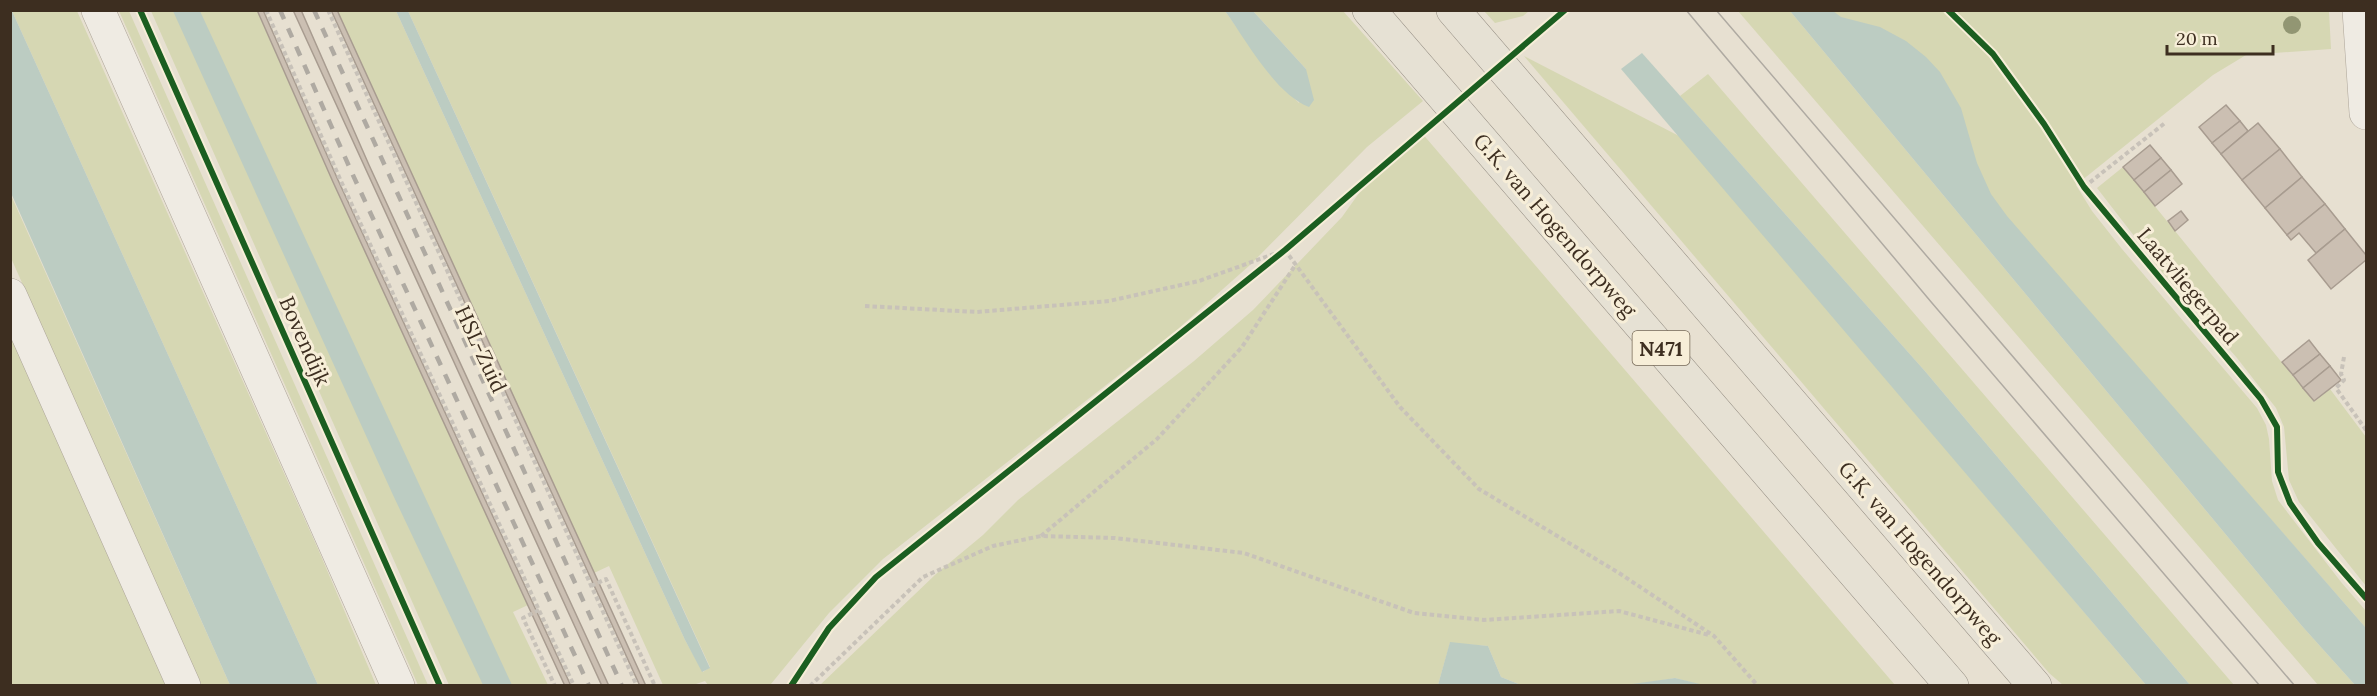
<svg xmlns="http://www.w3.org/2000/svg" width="2377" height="696" font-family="Lora,serif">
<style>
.green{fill:#d6d7b3}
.water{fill:#bcccc2}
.building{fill:#cbbfb2;stroke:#a89c90;stroke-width:1.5}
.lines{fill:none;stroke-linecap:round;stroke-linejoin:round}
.minor-casing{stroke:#ada599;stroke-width:34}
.major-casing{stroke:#928b80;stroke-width:34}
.path{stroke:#c8c2b9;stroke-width:4;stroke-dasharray:4.5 3;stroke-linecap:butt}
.minor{stroke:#efebe3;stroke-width:33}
.major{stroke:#e6e1d4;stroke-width:33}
.tram{stroke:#afaaa2;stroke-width:1.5}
.rail{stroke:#afaaa2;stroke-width:4.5;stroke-dasharray:10 10;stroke-linecap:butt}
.cycleway-casing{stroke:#f7eed8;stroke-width:10}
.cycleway{stroke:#1b5e20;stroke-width:6}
.tree{fill:#929673}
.labels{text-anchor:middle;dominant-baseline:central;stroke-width:6;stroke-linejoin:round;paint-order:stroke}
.shield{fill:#f7eed8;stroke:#756857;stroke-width:1.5}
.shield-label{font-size:20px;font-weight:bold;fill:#3d2e20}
.street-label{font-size:21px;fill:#3d2e20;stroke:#f7eed8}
</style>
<rect width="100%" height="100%" fill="#e7e0d1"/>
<!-- green -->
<g class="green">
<polygon points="12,11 77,11 318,549 376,685 318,685"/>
<polygon points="119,11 129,11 428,685 418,685"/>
<polygon points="151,11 257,11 333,182 528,605 513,612 548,685 449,685"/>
<polygon points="337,11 396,11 685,640 703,672 710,667 408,11 1225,11 1271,75 1299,103 1306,69 1253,11 1343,11 1423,101 1367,147 1250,265 1178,329 883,559 829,613 771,684 708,685 705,681 693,685 663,685 609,566 594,573"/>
<polygon points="1484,11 1529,11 1523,16 1495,23"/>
<polygon points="1738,11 1790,11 2302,626 2355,685 2318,685"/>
<polygon points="1832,11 2329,11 2331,49 2246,55 2213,75 2076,185 2092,211 2122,249 2257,408 2266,425 2269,439 2272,481 2278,500 2341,582 2366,611 2366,628 2017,230"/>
<polygon points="1524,56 1681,137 2146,685 2063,685 2049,673"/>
<polygon points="1708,74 2234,685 2190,685 1924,370 1680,96"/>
<polygon points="1421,132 1895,685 1704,686 1675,678 1625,686 1521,685 1501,677 1488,646 1450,643 1438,685 819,686 936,574 983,535 1018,500 1194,361 1253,310 1342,217 1374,172"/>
<polygon points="2123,167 2314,402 2330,389 2366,437 2366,586 2299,502 2289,480 2284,427 2276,408 2237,358 2162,272 2097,188"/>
<polygon points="10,193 230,685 201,685 11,258"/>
<polygon points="11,322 173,685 11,685"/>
</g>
<!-- water -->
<g class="water">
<polygon points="10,11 12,11 318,685 230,685 11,193"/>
<polygon points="173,11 200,11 512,685 483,685 393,495"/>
<polygon points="396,11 408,11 710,668 702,672 685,640"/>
<path d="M1225,11H1253L1306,69L1314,100L1309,107C1275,94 1246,40 1225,11Z"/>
<polygon points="1790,11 1833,11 1841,17 1880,27 1906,41 1926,57 1940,72 1961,108 1977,163 1991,194 2007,216 2366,628 2366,685 2355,685 2302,626"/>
<polygon points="1642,53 1924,370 2190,685 2146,685 1621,69"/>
<polygon points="1450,642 1488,646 1501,677 1521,685 1438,685"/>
<polygon points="1675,678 1704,685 1625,685"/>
</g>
<!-- building -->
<g class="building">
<polygon points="257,10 263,10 338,180 571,686 565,686 333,182"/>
<polygon points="293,10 301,10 369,165 609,686 602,686"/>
<polygon points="331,10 337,10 646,686 640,686"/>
<polygon points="2226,105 2240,121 2212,143 2199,127"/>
<polygon points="2240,121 2248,131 2221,154 2212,143"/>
<polygon points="2258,123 2280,149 2242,180 2221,154"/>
<polygon points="2150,145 2161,158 2134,180 2123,167"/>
<polygon points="2280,149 2302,177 2265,208 2242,180"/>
<polygon points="2161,158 2171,170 2144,192 2134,180"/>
<polygon points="2171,170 2182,184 2155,206 2144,192"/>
<polygon points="2302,177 2325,204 2287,235 2265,208"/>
<polygon points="2325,204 2345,229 2316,253 2299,233 2291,240 2287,235"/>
<polygon points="2181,211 2188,220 2175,231 2168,221"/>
<polygon points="2345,229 2366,255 2366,260 2331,289 2308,260"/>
<polygon points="2309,340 2320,354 2293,375 2282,362"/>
<polygon points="2320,354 2330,366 2303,388 2293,375"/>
<polygon points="2330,366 2341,380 2314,401 2303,388"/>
</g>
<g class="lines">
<defs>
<g id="minor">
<polyline points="98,10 398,686"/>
<polyline points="2359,10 2366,113"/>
<polyline points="10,295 184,686"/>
</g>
<g id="major">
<polyline points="1369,10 1952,686"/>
<polyline points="1453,10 2035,686"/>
</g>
</defs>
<!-- minor casing -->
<use href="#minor" class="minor-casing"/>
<!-- major casing -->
<use href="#major" class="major-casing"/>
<!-- path -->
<g class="path">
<polyline points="266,10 340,179 574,686"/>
<polyline points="328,10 637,686"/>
<polyline points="1949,11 1949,10"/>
<polyline points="2084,187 2165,123"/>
<polyline points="865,306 977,312 1109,301 1199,281 1285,250 1400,407 1479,489 1619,573 1714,636 1758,686"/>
<polyline points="2344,357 2341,374 2344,380 2336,388 2366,430"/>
<polyline points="1041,536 1157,439 1242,347 1296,264"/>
<polyline points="591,586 606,579 655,686"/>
<polyline points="539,610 523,618 555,686"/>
<polyline points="810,686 923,577 993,546 1041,536 1115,538 1244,553 1414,613 1484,620 1619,611 1709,635"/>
</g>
<!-- minor -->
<use href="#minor" class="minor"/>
<!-- major -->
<use href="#major" class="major"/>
<!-- tram -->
<g class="tram">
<polyline points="1686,10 1932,303 2260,686"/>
<polyline points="1716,10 2295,686"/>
</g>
<!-- rail -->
<g class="rail">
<polyline points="280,10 352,173 589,686"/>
<polyline points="314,10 622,686"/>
</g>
<defs>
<g id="cycleway">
<polyline points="140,10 440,686"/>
<polyline points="1948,10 1993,54 2044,124 2084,187 2261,399 2277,427 2278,472 2290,503 2318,543 2366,598"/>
<polyline points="791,686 829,628 876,577 1285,250 1565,10"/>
</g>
</defs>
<!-- cycleway casing -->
<use href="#cycleway" class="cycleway-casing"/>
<!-- cycleway -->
<use href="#cycleway" class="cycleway"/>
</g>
<!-- trees -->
<circle class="tree" cx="2292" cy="25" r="9"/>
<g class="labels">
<!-- shield labels -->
<rect class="shield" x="1632.5" y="331" width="57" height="34" rx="4.5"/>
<g class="shield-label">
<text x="1661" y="348">N471</text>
</g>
<!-- street labels -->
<g class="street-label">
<text transform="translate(1555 225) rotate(49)">G.K. van Hogendorpweg</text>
<text transform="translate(2188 286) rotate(50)">Laatvliegerpad</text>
<text transform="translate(305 341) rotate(66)">Bovendijk</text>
<text transform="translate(481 349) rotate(65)">HSL-Zuid</text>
<text transform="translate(1920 553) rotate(49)">G.K. van Hogendorpweg</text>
</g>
</g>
<!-- border -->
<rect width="2377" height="696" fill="none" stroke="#3d2e20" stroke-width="24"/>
<!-- scale -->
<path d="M2167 45v9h106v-9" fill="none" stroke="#3d2e20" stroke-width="3"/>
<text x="2176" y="45" font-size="18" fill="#3d2e20" stroke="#f7eed8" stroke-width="4.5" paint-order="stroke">20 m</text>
</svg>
